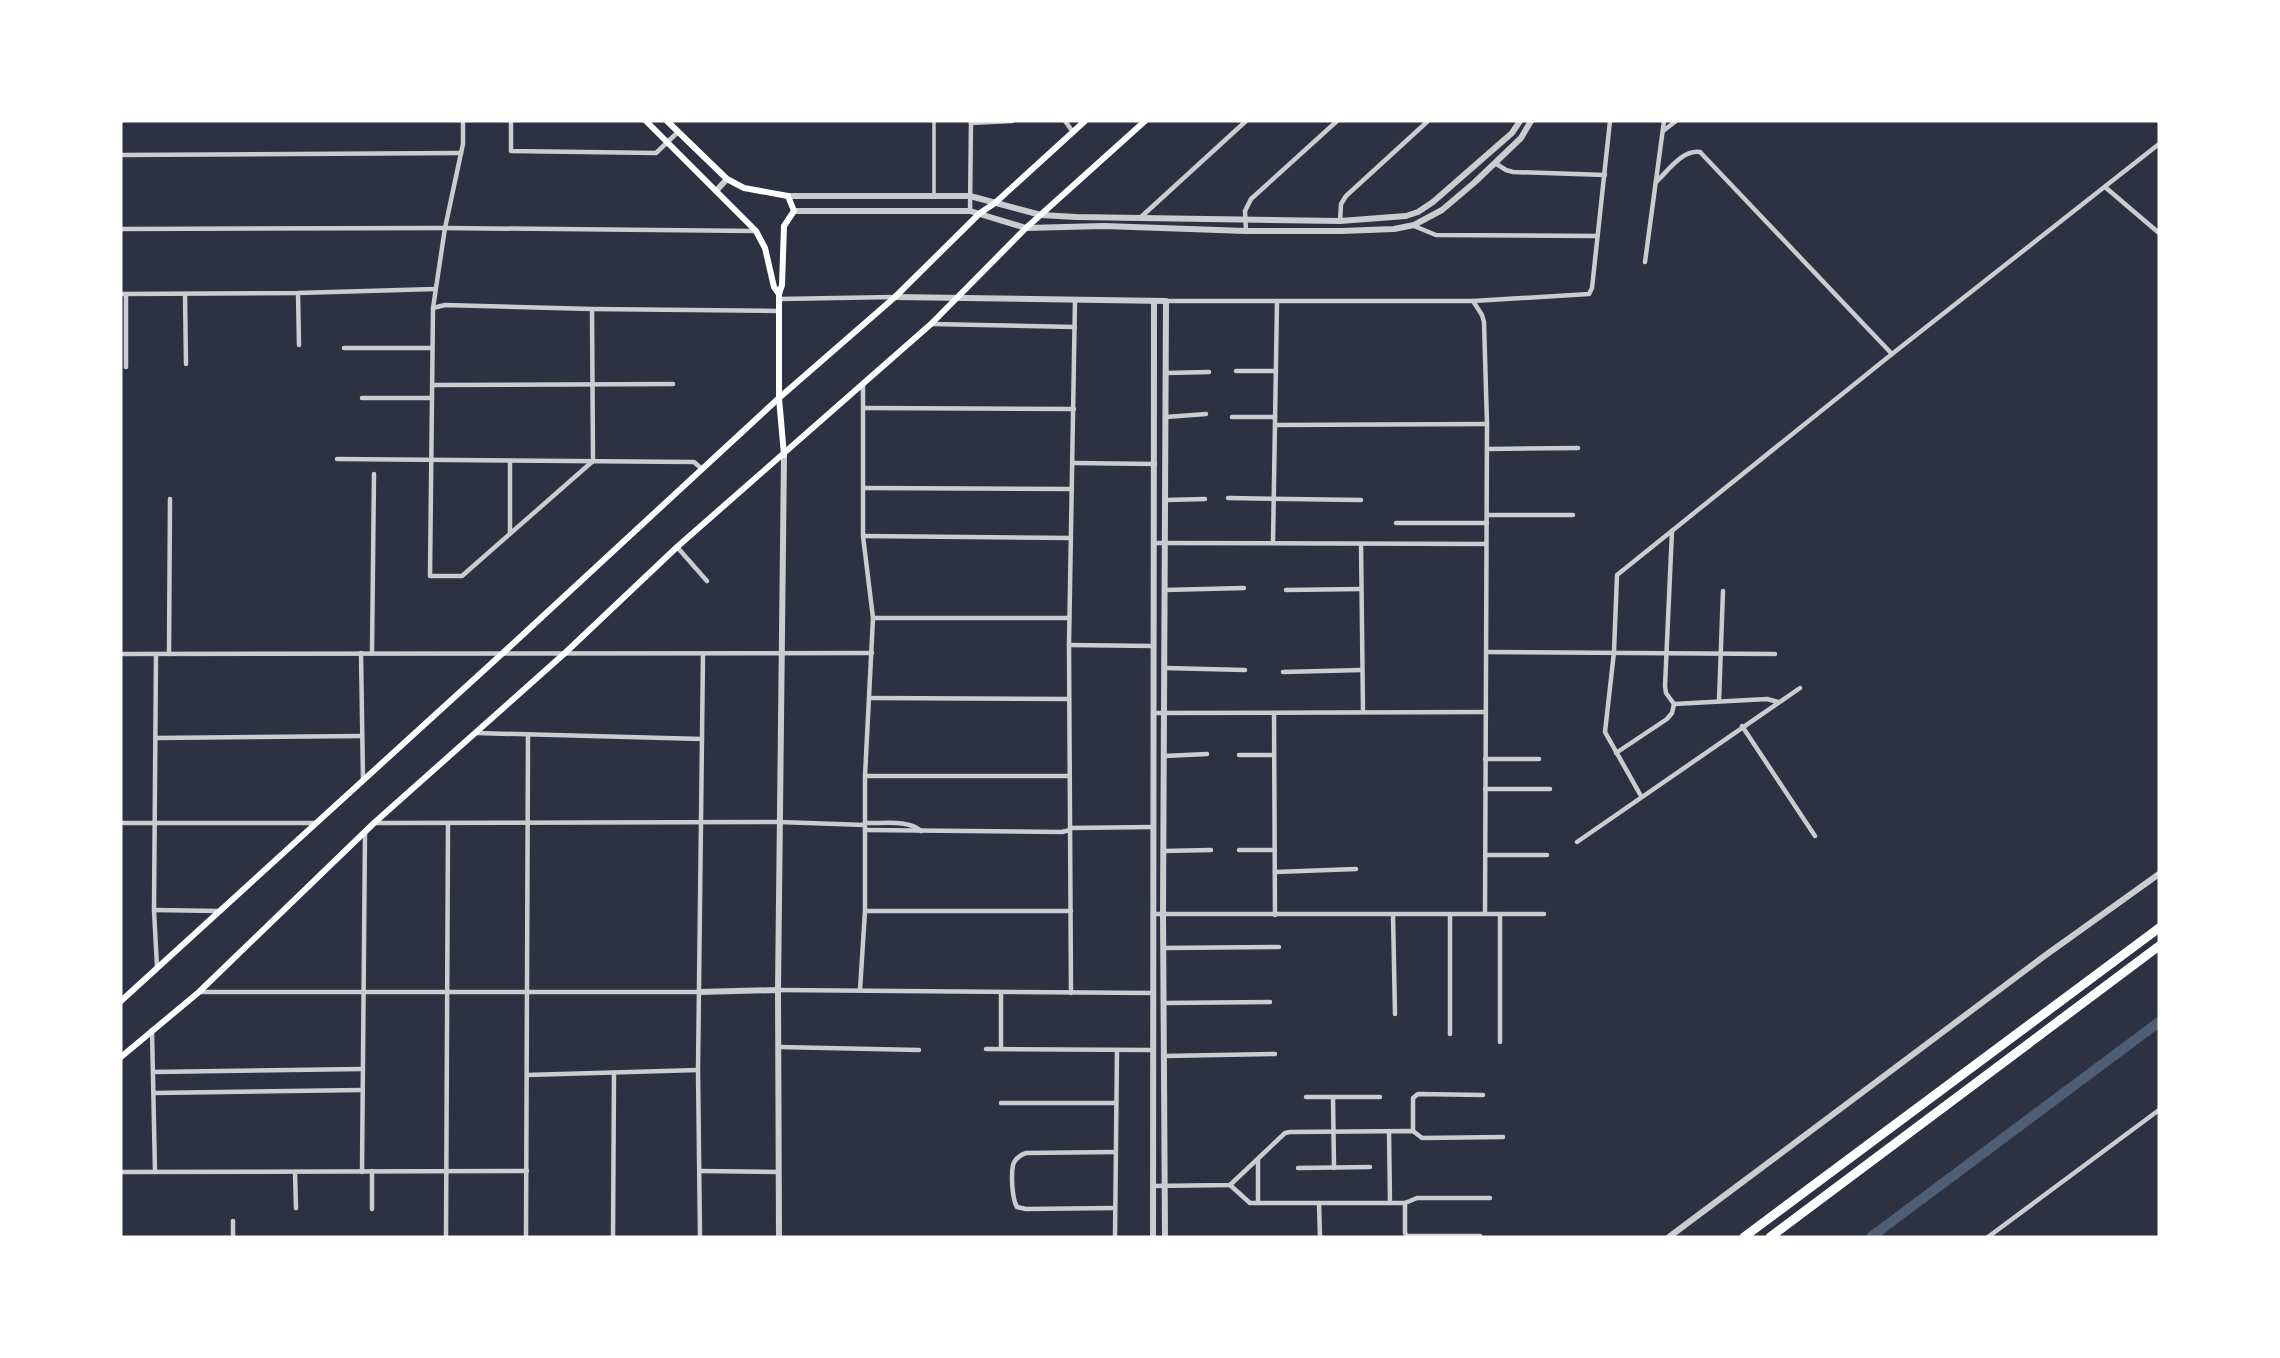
<svg xmlns="http://www.w3.org/2000/svg" width="2280" height="1358" font-family="Signika,sans-serif">
<style>
.lines{fill:none;stroke-linecap:round;stroke-linejoin:round}
.canal{stroke:#4f5d75;stroke-width:10}
.pedestrian{stroke:#caccd0;stroke-width:3.5}
.minor{stroke:#caccd0;stroke-width:4.5}
.tertiary{stroke:#caccd0;stroke-width:6}
.secondary{stroke:#fff;stroke-width:6}
.motorway{stroke:#fff;stroke-width:9}
</style>
<rect width="100%" height="100%" fill="#2d3142"/>
<g class="lines">
<!-- canal -->
<polyline class="canal" points="1871,1237 2159,1022"/>
<!-- pedestrian -->
<polyline class="pedestrian" points="934,196 934,121"/>
<!-- minor -->
<g class="minor">
<polyline points="463,121 463,144 445,228 433,308 430,576 462,576 593,461"/>
<polyline points="511,121 511,151 656,153 678,132"/>
<polyline points="1065,121 1073,132"/>
<polyline points="971,123 1012,121"/>
<polyline points="1663,131 1676,121"/>
<polyline points="121,155 461,153"/>
<polyline points="1495,163 1506,170 1513,172 1605,175"/>
<path d="M1656,182C1668,171 1683,149 1700,152L1892,354"/>
<polyline points="2105,187 2159,233"/>
<polyline points="970,211 971,121"/>
<polyline points="1141,217 1246,121"/>
<polyline points="1340,221 1341,204 1346,196 1428,121"/>
<polyline points="1414,226 1436,235 1597,236"/>
<polyline points="121,229 445,228 755,231"/>
<polyline points="1246,231 1245,211 1251,199 1337,121"/>
<polyline points="1645,262 1664,121"/>
<polyline points="298,293 299,345"/>
<polyline points="121,294 298,293 435,289"/>
<polyline points="185,294 186,364"/>
<polyline points="779,299 894,297"/>
<polyline points="1166,301 1473,301 1589,294 1592,288 1610,121"/>
<polyline points="1473,301 1482,315 1484,322 1487,424 1485,914"/>
<polyline points="433,308 445,305 592,309 779,311"/>
<polyline points="592,309 593,461"/>
<polyline points="932,324 1075,327"/>
<polyline points="344,348 432,348"/>
<polyline points="126,367 126,294"/>
<polyline points="1236,371 1276,371"/>
<polyline points="1166,373 1209,372"/>
<polyline points="432,385 673,384"/>
<polyline points="362,398 432,398"/>
<polyline points="865,408 1074,409"/>
<polyline points="1166,417 1206,414"/>
<polyline points="1232,417 1275,417"/>
<polyline points="1275,425 1487,424"/>
<polyline points="1488,449 1578,448"/>
<polyline points="337,459 694,462 702,469"/>
<polyline points="510,461 510,533"/>
<polyline points="1073,463 1155,464"/>
<polyline points="864,488 1072,489"/>
<polyline points="1228,498 1361,500"/>
<polyline points="1166,500 1205,499"/>
<polyline points="1487,515 1573,515"/>
<polyline points="1396,523 1487,523"/>
<polyline points="1672,531 1665,686 1666,693 1674,704"/>
<polyline points="863,536 1071,538"/>
<polyline points="1273,542 1277,302"/>
<polyline points="1155,543 1486,544"/>
<polyline points="1361,544 1363,711"/>
<polyline points="677,547 707,581"/>
<polyline points="1165,590 1244,588"/>
<polyline points="1286,590 1361,589"/>
<polyline points="873,618 1069,618"/>
<polyline points="1069,645 1154,646"/>
<polyline points="1486,652 1775,654"/>
<polyline points="361,653 363,780"/>
<polyline points="372,653 374,474"/>
<polyline points="121,654 872,653"/>
<polyline points="156,654 154,910 157,967"/>
<polyline points="169,654 170,499"/>
<polyline points="1165,668 1245,670"/>
<polyline points="1283,672 1362,670"/>
<polyline points="870,698 1069,699"/>
<polyline points="1719,701 1723,591"/>
<polyline points="1674,704 1767,699 1778,702"/>
<polyline points="1153,713 1485,712"/>
<polyline points="1274,713 1275,915"/>
<polyline points="1742,726 1815,836"/>
<polyline points="476,733 702,739"/>
<polyline points="156,738 362,736"/>
<polyline points="1616,753 1667,719 1672,713 1674,704"/>
<polyline points="1239,755 1274,755"/>
<polyline points="1164,756 1207,754"/>
<polyline points="1485,759 1539,759"/>
<polyline points="865,776 1070,776"/>
<polyline points="1485,789 1550,789"/>
<polyline points="1641,796 1605,732 1614,652 1617,575 1892,354 2159,144"/>
<polyline points="121,823 315,823"/>
<polyline points="374,823 779,822 865,825"/>
<path d="M865,823C882,824 908,819 921,831"/>
<polyline points="1070,828 1152,827"/>
<polyline points="865,830 1062,832 1070,830"/>
<polyline points="1577,842 1800,688"/>
<polyline points="1239,850 1275,850"/>
<polyline points="1164,851 1211,850"/>
<polyline points="1485,855 1547,855"/>
<polyline points="1275,872 1356,869"/>
<polyline points="154,910 218,911"/>
<polyline points="865,911 1071,911"/>
<polyline points="1153,914 1544,914"/>
<polyline points="1393,915 1395,1014"/>
<polyline points="1450,915 1450,1034"/>
<polyline points="1163,948 1279,947"/>
<polyline points="778,990 1152,993"/>
<polyline points="860,990 865,911 865,776 873,618 863,536 863,385"/>
<polyline points="200,992 699,992"/>
<polyline points="1071,993 1069,645 1075,300"/>
<polyline points="1164,1003 1270,1002"/>
<polyline points="152,1030 155,1172"/>
<polyline points="1500,1042 1500,914"/>
<polyline points="779,1047 919,1050"/>
<polyline points="986,1049 1153,1050"/>
<polyline points="1001,1049 1001,993"/>
<polyline points="1164,1056 1275,1054"/>
<polyline points="153,1072 362,1069"/>
<polyline points="527,1075 698,1070"/>
<polyline points="154,1093 362,1090"/>
<polyline points="1306,1097 1380,1097"/>
<polyline points="1333,1097 1334,1168"/>
<polyline points="1001,1103 1116,1103"/>
<polyline points="1389,1131 1390,1203"/>
<polyline points="1413,1131 1413,1098 1418,1094 1483,1095"/>
<polyline points="1298,1168 1370,1167"/>
<polyline points="700,1171 779,1172"/>
<polyline points="121,1172 527,1171"/>
<polyline points="295,1172 296,1208"/>
<polyline points="362,1172 365,833"/>
<polyline points="1230,1185 1250,1203 1405,1203 1417,1198 1490,1198"/>
<polyline points="1153,1186 1230,1185 1285,1133 1290,1132 1413,1131 1422,1138 1503,1137"/>
<polyline points="1258,1203 1258,1159"/>
<polyline points="1319,1203 1320,1237"/>
<polyline points="1405,1203 1405,1233 1407,1236 1480,1236"/>
<path d="M1115,1208L1026,1209L1017,1207C1012,1199 1011,1175 1013,1165C1015,1159 1020,1155 1026,1153L1115,1152"/>
<polyline points="372,1209 372,1171"/>
<polyline points="233,1221 233,1237"/>
<polyline points="446,1237 448,823"/>
<polyline points="526,1237 528,735"/>
<polyline points="613,1237 614,1073"/>
<polyline points="700,1237 698,1070 703,654"/>
<polyline points="1115,1237 1117,1050"/>
<polyline points="1988,1237 2159,1110"/>
</g>
<!-- tertiary -->
<g class="tertiary">
<polyline points="716,191 727,179"/>
<polyline points="788,196 970,196 1041,215 1076,217 1340,221 1406,216 1418,212 1433,202 1512,133 1520,121"/>
<polyline points="794,211 970,211 1026,228 1104,226 1246,231 1341,231 1394,229 1414,225 1442,210 1475,182 1521,138 1531,121"/>
<polyline points="895,297 1166,301 1163,914 1165,1237"/>
<polyline points="699,992 778,990"/>
<polyline points="779,1237 778,990 784,455"/>
<polyline points="1153,1237 1154,301"/>
<polyline points="1669,1237 2043,957 2159,874"/>
</g>
<!-- secondary -->
<g class="secondary">
<polyline points="646,121 756,231 765,248 774,287 779,294"/>
<polyline points="667,121 727,179 744,188 788,196 794,211 784,226 782,285 779,294 779,398 784,455"/>
<polyline points="121,1001 504,652 779,398 895,297 980,213 995,203 1085,121"/>
<polyline points="121,1057 199,992 374,823 565,653 677,547 931,324 1026,228 1145,121"/>
</g>
<!-- motorway -->
<g class="motorway">
<polyline points="1744,1237 2159,928"/>
<polyline points="1770,1237 2159,946"/>
</g>
</g>
<!-- border -->
<rect width="2280" height="1358" fill="none" stroke="#ffffff" stroke-width="245"/>
</svg>
